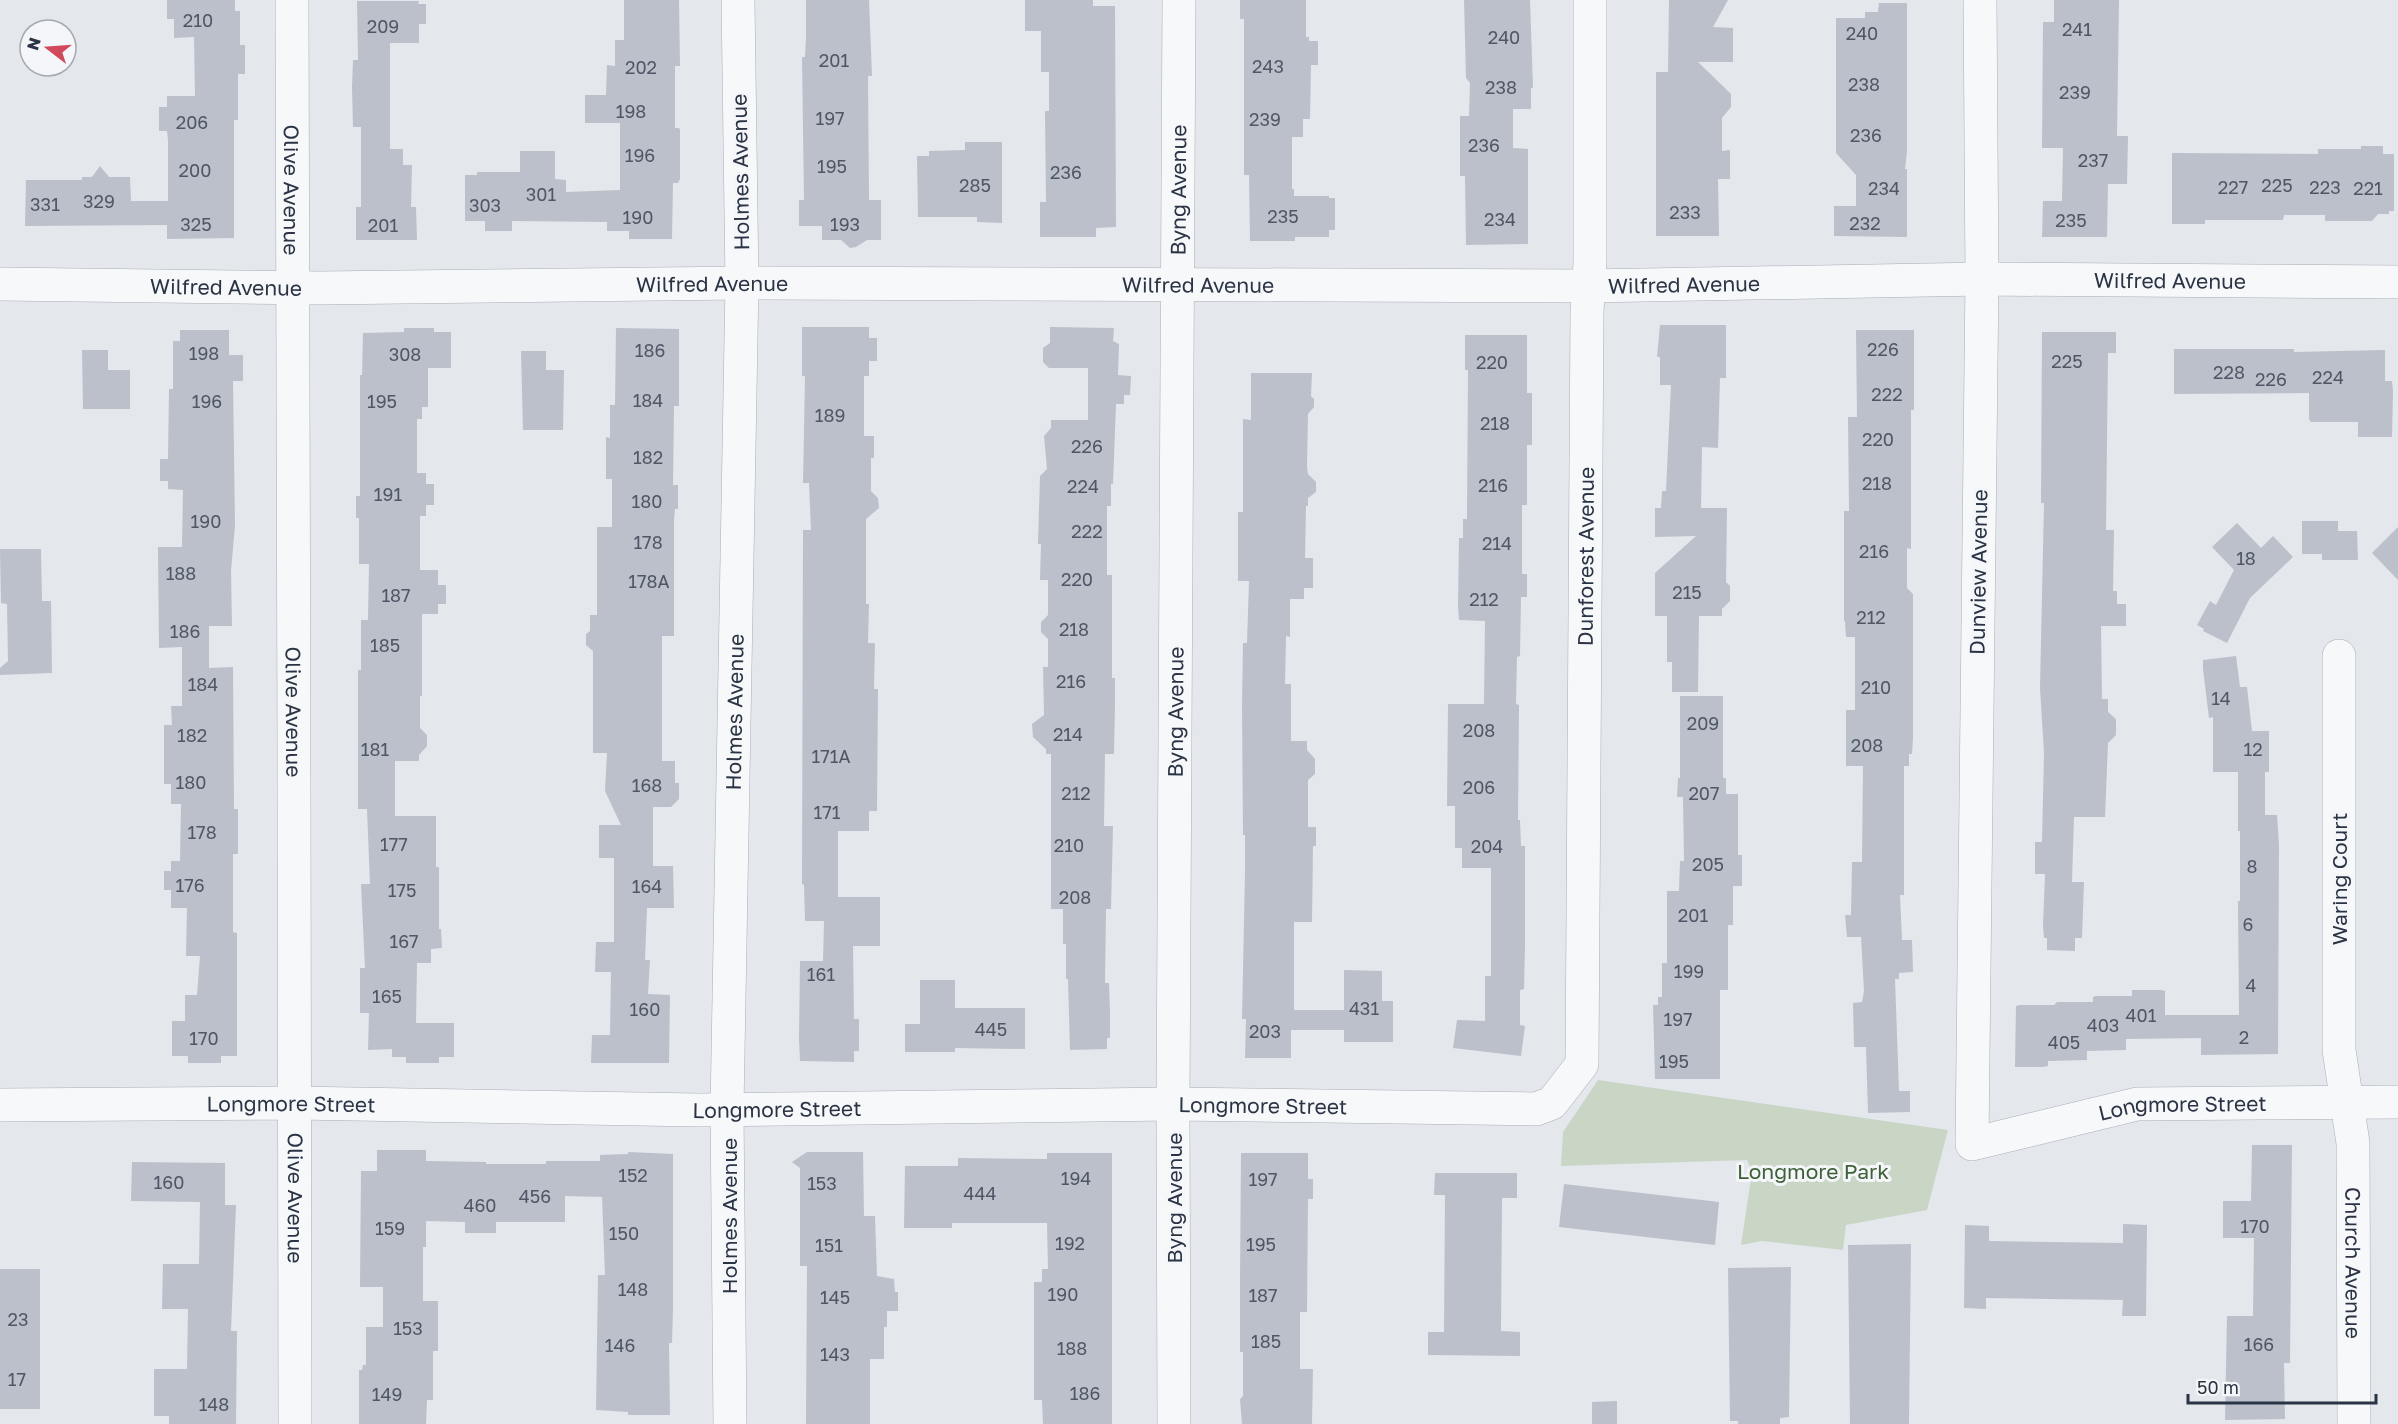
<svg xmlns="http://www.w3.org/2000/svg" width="2398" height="1424" font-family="'Golos Text',sans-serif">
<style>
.green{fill:#c9d6c5}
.building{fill:#bbc0ca}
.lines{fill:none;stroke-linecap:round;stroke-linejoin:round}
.minor-casing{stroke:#a9aeb7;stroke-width:34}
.minor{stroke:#f7f8fa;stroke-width:33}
.labels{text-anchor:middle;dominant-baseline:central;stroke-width:6;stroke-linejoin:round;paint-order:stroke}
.number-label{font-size:18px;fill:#4f5766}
.street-label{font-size:21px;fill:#2b3445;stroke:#f4f6f9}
.park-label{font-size:21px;fill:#3f6138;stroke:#f4f6f9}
</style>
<rect width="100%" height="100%" fill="#e4e7ec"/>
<!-- green -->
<polygon class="green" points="1598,1080 1948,1130 1927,1210 1846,1225 1843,1250 1762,1241 1741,1245 1752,1172 1747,1160 1561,1166 1563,1132"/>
<!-- building -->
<g class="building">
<polygon points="167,0 235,0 235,11 240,11 240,45 245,45 245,74 238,74 238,120 234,120 234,238 167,239 167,225 25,226 26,180 82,180 82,177 92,177 100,166 109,177 130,177 131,201 168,201 168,140 167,131 159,131 159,107 167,107 167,96 195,96 194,37 174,38 174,19 167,19"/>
<polygon points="624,0 679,0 680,66 675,66 675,128 679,128 680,130 680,179 678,183 673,183 672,239 629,239 629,231 607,231 607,222 512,221 512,231 485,231 485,221 465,221 465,175 477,175 477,172 520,172 520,151 555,151 555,179 566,180 566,192 620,190 620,123 585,123 585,95 606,95 607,65 615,66 615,40 624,40"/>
<polygon points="806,0 869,0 872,76 868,76 869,200 881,200 881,240 867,240 856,247 850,248 841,240 822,240 822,226 799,226 799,200 804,200 802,57 805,57 806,37"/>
<polygon points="1025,0 1093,0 1093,6 1115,6 1116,227 1096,228 1096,237 1040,237 1040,202 1046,202 1045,111 1049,111 1049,72 1041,72 1041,31 1025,31"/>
<polygon points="1240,0 1306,0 1306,37 1309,37 1309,41 1318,41 1318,65 1311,65 1310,119 1303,119 1303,137 1292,137 1292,189 1294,189 1294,196 1329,196 1329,198 1335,198 1335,230 1329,230 1329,237 1295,237 1295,241 1250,241 1249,175 1244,175 1244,19 1240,19"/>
<polygon points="1464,0 1530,0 1533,88 1531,88 1531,109 1513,109 1513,148 1528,149 1528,244 1466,245 1465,176 1460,176 1460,116 1469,116 1470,83 1466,78"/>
<polygon points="1669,0 1728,0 1713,27 1733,28 1733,62 1698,62 1731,94 1731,107 1722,118 1722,151 1730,150 1730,179 1718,179 1719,236 1656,236 1656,72 1668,72"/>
<polygon points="2054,0 2119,0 2117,136 2128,136 2127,184 2108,184 2107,237 2042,237 2043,201 2062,201 2063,148 2042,148 2043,22 2054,22"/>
<polygon points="357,1 419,1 418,4 426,4 426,24 419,24 419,43 390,43 390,149 403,149 403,165 412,165 411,207 416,207 417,240 356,240 356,207 361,207 361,127 353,127 352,88 353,60 358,60"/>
<polygon points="1879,3 1907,3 1907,152 1905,169 1907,169 1907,237 1834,236 1834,206 1856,206 1856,175 1836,153 1836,18 1865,18 1865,12 1878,12"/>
<polygon points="965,142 1002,142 1002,223 977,222 977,217 918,217 917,156 929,156 929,151 965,150"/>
<polygon points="2361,146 2383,146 2383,154 2394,154 2394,211 2389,211 2389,214 2378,214 2372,221 2325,221 2325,215 2284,215 2283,220 2205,220 2205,224 2172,224 2172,153 2318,154 2318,149 2361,149"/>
<polygon points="1660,325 1726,325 1726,378 1720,378 1718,448 1702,447 1701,508 1727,508 1726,582 1730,586 1730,601 1722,609 1722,616 1699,616 1698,692 1672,692 1672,662 1667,662 1667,616 1655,616 1655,573 1696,536 1655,537 1655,508 1661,508 1662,491 1666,491 1671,385 1660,385 1660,357 1657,357"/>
<polygon points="802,327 869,327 869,338 877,338 877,361 869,361 869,376 864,376 864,436 874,436 874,458 871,458 871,491 878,498 879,508 866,519 866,604 869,604 868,643 875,643 874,689 878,689 877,811 869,811 869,831 838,831 838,897 880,897 880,946 853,946 854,1019 859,1019 859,1051 854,1051 854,1062 800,1061 799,1040 800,961 823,961 824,921 805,921 804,885 802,884 803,530 811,530 809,483 803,483 805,376 802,376"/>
<polygon points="1050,327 1114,328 1113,341 1119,344 1118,375 1131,376 1130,395 1124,395 1124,404 1116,404 1113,484 1111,484 1111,506 1107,506 1107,575 1112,575 1112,678 1115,678 1115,703 1114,754 1105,754 1104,826 1113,826 1111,909 1106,909 1105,983 1109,983 1110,1013 1110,1038 1107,1038 1107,1049 1070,1050 1068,979 1066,979 1066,944 1063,944 1063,909 1051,909 1051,754 1046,754 1046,749 1033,737 1032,724 1044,715 1043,667 1048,667 1048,639 1041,632 1041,622 1048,615 1048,580 1040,580 1041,544 1038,544 1040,476 1047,469 1044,436 1051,428 1051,420 1088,420 1088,368 1049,368 1043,362 1043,348 1050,343"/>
<polygon points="404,328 434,328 434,332 451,332 451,368 428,368 428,407 422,407 422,419 417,419 417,473 426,473 426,484 434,484 434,505 426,505 426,516 420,516 420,570 438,570 438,585 446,585 446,604 438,604 438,614 422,614 422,696 420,696 420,728 427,735 427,746 419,755 419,761 395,761 395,816 436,816 436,867 439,867 439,929 441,929 442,948 431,949 431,963 417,963 416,1023 454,1023 454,1057 439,1057 439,1063 406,1063 406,1057 392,1057 392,1049 368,1050 369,1013 360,1013 360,968 365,968 361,884 370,884 367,809 358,809 358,670 361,670 361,620 368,620 369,564 359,564 359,518 356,518 356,496 360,496 360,375 362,375 363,333 404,332"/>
<polygon points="616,328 679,329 679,406 674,406 673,485 678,485 678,509 675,509 674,520 674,636 662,636 662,761 675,761 675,783 679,783 679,799 671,807 653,807 653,866 673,866 674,908 647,908 645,960 650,960 648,994 670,995 669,1063 591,1063 592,1035 610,1035 611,972 595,972 596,942 614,942 614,858 599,858 599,825 621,825 605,791 607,753 593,753 593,651 586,645 586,634 590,631 590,615 597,615 597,527 612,527 612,479 606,479 606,437 610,438 610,405 615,405"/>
<polygon points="180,330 229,330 229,355 243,355 243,381 233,381 235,525 231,571 232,626 209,626 209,668 233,667 234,809 238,809 238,854 233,854 233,932 237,933 237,1056 221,1056 221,1063 188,1063 188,1056 172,1056 172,1021 185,1021 185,995 197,995 200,956 186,956 187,908 171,908 171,890 164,890 164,871 171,871 171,861 180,861 181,804 171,804 171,784 164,784 164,725 172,725 171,706 182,706 182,647 159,648 158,547 182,547 183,490 168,489 168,481 160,481 160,459 168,459 169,389 173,389 173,341 180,341"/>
<polygon points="1856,330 1914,330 1914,410 1911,410 1911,549 1907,548 1907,588 1913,594 1913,738 1912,754 1909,754 1909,766 1904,766 1904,895 1900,895 1902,940 1912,940 1913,972 1899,973 1899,979 1895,979 1899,1091 1910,1091 1910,1112 1868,1113 1866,1047 1854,1047 1853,1003 1862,1002 1864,991 1861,937 1847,937 1845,915 1851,915 1852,862 1862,862 1863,766 1846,766 1846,710 1855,710 1855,637 1846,637 1845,621 1844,621 1844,511 1849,511 1848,417 1857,417"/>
<polygon points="2042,332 2116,332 2116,353 2108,353 2106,530 2114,530 2113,591 2117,591 2117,604 2126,604 2126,626 2101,626 2102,699 2108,699 2108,712 2116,719 2116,735 2108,743 2105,817 2074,817 2072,882 2084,882 2082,938 2075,938 2075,951 2047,950 2047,938 2044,938 2043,926 2045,874 2035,874 2035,842 2042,842 2044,753 2040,688 2044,503 2041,503"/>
<polygon points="1465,335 1527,335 1527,393 1532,393 1532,445 1527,445 1527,505 1522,505 1522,574 1527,574 1527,597 1521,597 1520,656 1517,657 1516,704 1519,705 1518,820 1520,820 1521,846 1525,846 1525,945 1524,989 1520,990 1520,1025 1525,1026 1521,1056 1453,1048 1457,1020 1485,1021 1485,976 1491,976 1491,868 1462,868 1462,848 1455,848 1455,806 1447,806 1448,704 1484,704 1485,621 1459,620 1458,606 1459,538 1463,538 1463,519 1467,519 1468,370 1465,370"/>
<polygon points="2174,349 2294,349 2294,352 2385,350 2385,381 2392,381 2393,391 2392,437 2358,437 2358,422 2311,422 2309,419 2309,393 2174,394"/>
<polygon points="82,350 108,350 108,370 130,370 130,409 83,409"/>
<polygon points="521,351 546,351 546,370 564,370 563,430 523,430"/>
<polygon points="1251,373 1312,373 1311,396 1314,399 1314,407 1308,414 1307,467 1308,474 1316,482 1316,492 1308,498 1308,506 1306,506 1305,558 1313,558 1313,588 1304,588 1304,599 1290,599 1290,637 1286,636 1285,684 1291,684 1291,741 1307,741 1307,750 1315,759 1315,774 1308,780 1308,827 1316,827 1316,846 1313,846 1312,922 1294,922 1294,1010 1344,1010 1344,970 1382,971 1382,1001 1393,1001 1393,1042 1344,1042 1344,1030 1291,1030 1291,1058 1245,1058 1246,1019 1242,1019 1245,873 1245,835 1243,835 1242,706 1243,643 1247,643 1249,581 1238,581 1238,512 1243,512 1243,419 1251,420"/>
<polygon points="2302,521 2338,521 2338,531 2357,531 2358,560 2322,560 2322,554 2302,554"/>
<polygon points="2237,523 2261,548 2273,536 2293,557 2250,598 2227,643 2203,631 2204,629 2197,625 2210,601 2216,605 2234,570 2212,547"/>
<polygon points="2398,527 2398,580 2372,553"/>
<polygon points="0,549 41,549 42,601 51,601 52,673 0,675 0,668 8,661 7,604 1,603"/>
<polygon points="2236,656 2240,687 2247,687 2252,731 2269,731 2269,772 2265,772 2265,815 2277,815 2279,844 2278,1054 2201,1055 2201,1038 2126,1039 2126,1050 2087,1051 2087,1060 2048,1061 2048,1066 2043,1067 2015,1067 2016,1006 2020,1005 2054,1005 2057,1002 2093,1002 2093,997 2096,996 2132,996 2132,990 2161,990 2165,991 2165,1015 2239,1015 2238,901 2240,901 2240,831 2238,831 2238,772 2213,772 2213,717 2209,718 2203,669 2203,660"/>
<polygon points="1680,696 1723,696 1723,778 1726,778 1726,794 1738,794 1738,855 1742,855 1742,886 1733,886 1733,925 1728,925 1728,990 1720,990 1720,1079 1655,1079 1653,1005 1658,1005 1658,997 1662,997 1662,963 1667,963 1667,891 1679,891 1680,861 1684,861 1683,797 1677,797 1678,778 1680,778"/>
<polygon points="920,980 955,980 955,1008 1025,1008 1025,1049 955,1048 955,1052 905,1052 905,1024 920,1024"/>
<polygon points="2252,1145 2292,1145 2290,1363 2284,1363 2285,1419 2225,1420 2227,1316 2253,1316 2254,1238 2223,1238 2223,1201 2251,1201"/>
<polygon points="377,1150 426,1150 426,1161 486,1162 486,1164 546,1164 546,1161 600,1161 600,1155 628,1154 628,1152 673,1154 673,1309 672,1343 669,1343 670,1415 628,1415 628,1412 596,1410 598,1275 605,1275 602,1197 565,1196 565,1222 496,1222 496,1233 465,1233 465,1222 426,1221 426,1247 423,1247 423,1301 438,1301 438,1351 433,1351 433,1400 427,1400 426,1424 359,1424 359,1370 362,1370 363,1365 366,1365 366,1327 383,1327 383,1287 360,1287 361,1171 377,1171"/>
<polygon points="807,1152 863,1152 864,1216 875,1216 877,1276 894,1279 895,1292 898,1292 898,1311 887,1311 887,1327 884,1327 884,1359 870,1359 870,1424 806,1424 807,1266 800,1266 800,1168 792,1162"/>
<polygon points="1047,1153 1112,1153 1112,1424 1043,1424 1042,1400 1034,1400 1034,1282 1042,1282 1042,1269 1048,1269 1047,1223 952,1223 952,1228 904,1228 905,1166 958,1166 958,1158 1047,1159"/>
<polygon points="1241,1153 1308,1153 1308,1179 1313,1179 1313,1199 1308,1199 1307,1312 1300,1312 1300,1369 1313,1369 1312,1424 1242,1424 1240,1399 1243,1396 1243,1352 1240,1352 1240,1280"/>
<polygon points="132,1162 225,1163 225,1205 236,1205 231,1331 237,1331 236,1424 169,1424 169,1416 154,1416 154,1369 187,1369 188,1309 162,1309 163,1264 199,1264 200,1202 131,1201"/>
<polygon points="1435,1173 1517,1173 1517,1198 1502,1198 1501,1331 1520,1332 1520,1356 1428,1355 1428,1332 1444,1332 1445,1195 1434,1195"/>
<polygon points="1564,1184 1719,1202 1715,1245 1559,1227"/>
<polygon points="2123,1224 2147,1225 2146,1316 2122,1316 2123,1300 1986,1298 1986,1309 1964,1308 1965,1225 1989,1226 1989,1241 2123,1243"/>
<polygon points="1911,1244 1909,1424 1850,1424 1848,1245"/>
<polygon points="1791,1267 1789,1417 1780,1418 1780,1424 1738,1424 1738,1421 1730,1421 1728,1268"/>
<rect x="0" y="1269" width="40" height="140"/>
<polygon points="1617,1401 1617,1424 1592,1424 1592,1402"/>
</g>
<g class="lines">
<defs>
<g id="minor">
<path id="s1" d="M292,0C290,475 298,949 295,1424"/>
<path id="s2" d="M1980,0L1982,279L1972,1144L2137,1104L2398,1102"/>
<path id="s3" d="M0,284L319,288L742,283L1589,286L1982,279L2398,282"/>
<path id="s4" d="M2339,656V1050L2353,1143L2354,1424"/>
<path id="s5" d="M0,1105L297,1103L699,1110L1173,1104L1536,1109L1552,1103L1582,1064L1587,312L1590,262V0"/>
<path id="s6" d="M730,1424L727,1109L742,283L738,0"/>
<path id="s7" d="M1174,1424L1173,1104L1179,0"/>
</g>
</defs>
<!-- minor casing -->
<use href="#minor" class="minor-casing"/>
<!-- minor -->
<use href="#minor" class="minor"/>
</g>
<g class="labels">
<!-- number labels -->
<g class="number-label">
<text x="198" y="20">210</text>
<text x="383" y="26">209</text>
<text x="2077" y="29">241</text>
<text x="1862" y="33">240</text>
<text x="1504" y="37">240</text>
<text x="834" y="60">201</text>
<text x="1268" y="66">243</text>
<text x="641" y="67">202</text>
<text x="1864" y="84">238</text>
<text x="1501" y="87">238</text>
<text x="2075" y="92">239</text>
<text x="631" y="111">198</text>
<text x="830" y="118">197</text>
<text x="1265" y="119">239</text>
<text x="192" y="122">206</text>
<text x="1866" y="135">236</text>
<text x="1484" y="145">236</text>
<text x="640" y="155">196</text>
<text x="2093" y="160">237</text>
<text x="832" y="166">195</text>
<text x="195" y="170">200</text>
<text x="1066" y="172">236</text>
<text x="975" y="185">285</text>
<text x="2277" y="185">225</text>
<text x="2233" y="187">227</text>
<text x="2325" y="187">223</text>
<text x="1884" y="188">234</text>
<text x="2368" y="188">221</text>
<text x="541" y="194">301</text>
<text x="99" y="201">329</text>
<text x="45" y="204">331</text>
<text x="485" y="205">303</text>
<text x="1685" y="212">233</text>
<text x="1283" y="216">235</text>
<text x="638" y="217">190</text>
<text x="1500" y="219">234</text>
<text x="2071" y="220">235</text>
<text x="1865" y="223">232</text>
<text x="196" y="224">325</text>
<text x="845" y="224">193</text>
<text x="383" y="225">201</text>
<text x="1883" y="349">226</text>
<text x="650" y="350">186</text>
<text x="204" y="353">198</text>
<text x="405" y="354">308</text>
<text x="2067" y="361">225</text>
<text x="1492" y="362">220</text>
<text x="2229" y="372">228</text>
<text x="2328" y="377">224</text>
<text x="2271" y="379">226</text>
<text x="1887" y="394">222</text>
<text x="648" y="400">184</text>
<text x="207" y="401">196</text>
<text x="382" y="401">195</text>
<text x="830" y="415">189</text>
<text x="1495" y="423">218</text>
<text x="1878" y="439">220</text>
<text x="1087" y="446">226</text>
<text x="648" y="457">182</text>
<text x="1877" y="483">218</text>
<text x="1493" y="485">216</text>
<text x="1083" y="486">224</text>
<text x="388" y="494">191</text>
<text x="647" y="501">180</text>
<text x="206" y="521">190</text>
<text x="1087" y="531">222</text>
<text x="648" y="542">178</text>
<text x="1497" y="543">214</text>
<text x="1874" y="551">216</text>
<text x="2246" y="558">18</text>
<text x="181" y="573">188</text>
<text x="1077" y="579">220</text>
<text x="649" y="581">178A</text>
<text x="1687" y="592">215</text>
<text x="396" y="595">187</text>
<text x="1484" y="599">212</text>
<text x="1871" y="617">212</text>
<text x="1074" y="629">218</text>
<text x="185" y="631">186</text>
<text x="385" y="645">185</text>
<text x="1071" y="681">216</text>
<text x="203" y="684">184</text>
<text x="1876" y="687">210</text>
<text x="2221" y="698">14</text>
<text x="1703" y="723">209</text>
<text x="1479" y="730">208</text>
<text x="1068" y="734">214</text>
<text x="192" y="735">182</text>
<text x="1867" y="745">208</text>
<text x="375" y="749">181</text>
<text x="2253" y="749">12</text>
<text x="831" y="756">171A</text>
<text x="191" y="782">180</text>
<text x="647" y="785">168</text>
<text x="1479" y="787">206</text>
<text x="1076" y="793">212</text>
<text x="1704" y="793">207</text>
<text x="827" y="812">171</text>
<text x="202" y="832">178</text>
<text x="394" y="844">177</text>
<text x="1069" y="845">210</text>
<text x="1487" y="846">204</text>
<text x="1708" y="864">205</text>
<text x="2252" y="866">8</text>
<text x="190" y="885">176</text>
<text x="647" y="886">164</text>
<text x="402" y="890">175</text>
<text x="1075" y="897">208</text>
<text x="1693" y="915">201</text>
<text x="2248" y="924">6</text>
<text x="404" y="941">167</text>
<text x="1689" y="971">199</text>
<text x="821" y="974">161</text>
<text x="2251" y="985">4</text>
<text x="387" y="996">165</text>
<text x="1364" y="1008">431</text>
<text x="645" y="1009">160</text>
<text x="2141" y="1015">401</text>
<text x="1678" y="1019">197</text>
<text x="2103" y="1025">403</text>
<text x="991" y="1029">445</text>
<text x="1265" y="1031">203</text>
<text x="2244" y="1037">2</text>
<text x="204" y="1038">170</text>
<text x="2064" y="1042">405</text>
<text x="1674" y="1061">195</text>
<text x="633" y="1175">152</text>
<text x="1076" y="1178">194</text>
<text x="1263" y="1179">197</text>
<text x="169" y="1182">160</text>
<text x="822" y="1183">153</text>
<text x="980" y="1193">444</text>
<text x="535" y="1196">456</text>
<text x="480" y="1205">460</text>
<text x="2255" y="1226">170</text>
<text x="390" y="1228">159</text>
<text x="624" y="1233">150</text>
<text x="1070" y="1243">192</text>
<text x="1261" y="1244">195</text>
<text x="829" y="1245">151</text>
<text x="633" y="1289">148</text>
<text x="1063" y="1294">190</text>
<text x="1263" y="1295">187</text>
<text x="835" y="1297">145</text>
<text x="18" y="1319">23</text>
<text x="408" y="1328">153</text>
<text x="1266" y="1341">185</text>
<text x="2259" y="1344">166</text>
<text x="620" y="1345">146</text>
<text x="1072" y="1348">188</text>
<text x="835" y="1354">143</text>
<text x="17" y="1379">17</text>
<text x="1085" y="1393">186</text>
<text x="387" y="1394">149</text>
<text x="214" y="1404">148</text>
</g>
<!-- street labels -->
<g class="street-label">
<text transform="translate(740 172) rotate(-91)">Holmes Avenue</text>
<text stroke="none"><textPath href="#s1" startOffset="190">Olive Avenue</textPath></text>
<text stroke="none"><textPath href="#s7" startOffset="1234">Byng Avenue</textPath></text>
<text stroke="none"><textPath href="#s3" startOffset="2170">Wilfred Avenue</textPath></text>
<text stroke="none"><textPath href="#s3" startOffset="712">Wilfred Avenue</textPath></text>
<text stroke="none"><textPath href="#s3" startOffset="1198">Wilfred Avenue</textPath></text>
<text stroke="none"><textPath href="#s3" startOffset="1684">Wilfred Avenue</textPath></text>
<text stroke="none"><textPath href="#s3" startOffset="226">Wilfred Avenue</textPath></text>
<text stroke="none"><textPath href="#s5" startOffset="2110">Dunforest Avenue</textPath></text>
<text transform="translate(1978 572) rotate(-89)">Dunview Avenue</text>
<text stroke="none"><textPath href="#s1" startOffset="712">Olive Avenue</textPath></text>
<text stroke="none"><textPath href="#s6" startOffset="712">Holmes Avenue</textPath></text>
<text stroke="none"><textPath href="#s7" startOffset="712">Byng Avenue</textPath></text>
<text transform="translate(2339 879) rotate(-90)">Waring Court</text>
<text stroke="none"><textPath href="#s5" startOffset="291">Longmore Street</textPath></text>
<text stroke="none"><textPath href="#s5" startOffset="1263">Longmore Street</textPath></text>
<text stroke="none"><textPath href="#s5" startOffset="777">Longmore Street</textPath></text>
<text stroke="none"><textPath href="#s2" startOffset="1359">Longmore Street</textPath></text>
<text stroke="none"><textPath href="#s1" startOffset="1198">Olive Avenue</textPath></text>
<text transform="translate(1174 1198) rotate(-90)">Byng Avenue</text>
<text transform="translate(729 1216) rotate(-90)">Holmes Avenue</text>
<text stroke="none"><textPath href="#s4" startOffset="608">Church Avenue</textPath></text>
</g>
<!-- park labels -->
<g class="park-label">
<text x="1813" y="1171">Longmore Park</text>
</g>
</g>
<!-- north arrow -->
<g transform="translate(48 48) rotate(287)"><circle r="28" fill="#f4f6f9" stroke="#a4a8b1" stroke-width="1.5"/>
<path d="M0-4.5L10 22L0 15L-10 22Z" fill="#d1495b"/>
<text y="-9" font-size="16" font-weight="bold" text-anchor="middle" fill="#2b3445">N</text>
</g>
<!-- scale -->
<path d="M2188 1394v9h188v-9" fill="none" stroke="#2b3445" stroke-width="3"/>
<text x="2197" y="1394" font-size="18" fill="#2b3445" stroke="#f4f6f9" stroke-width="4.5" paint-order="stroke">50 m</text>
</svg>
